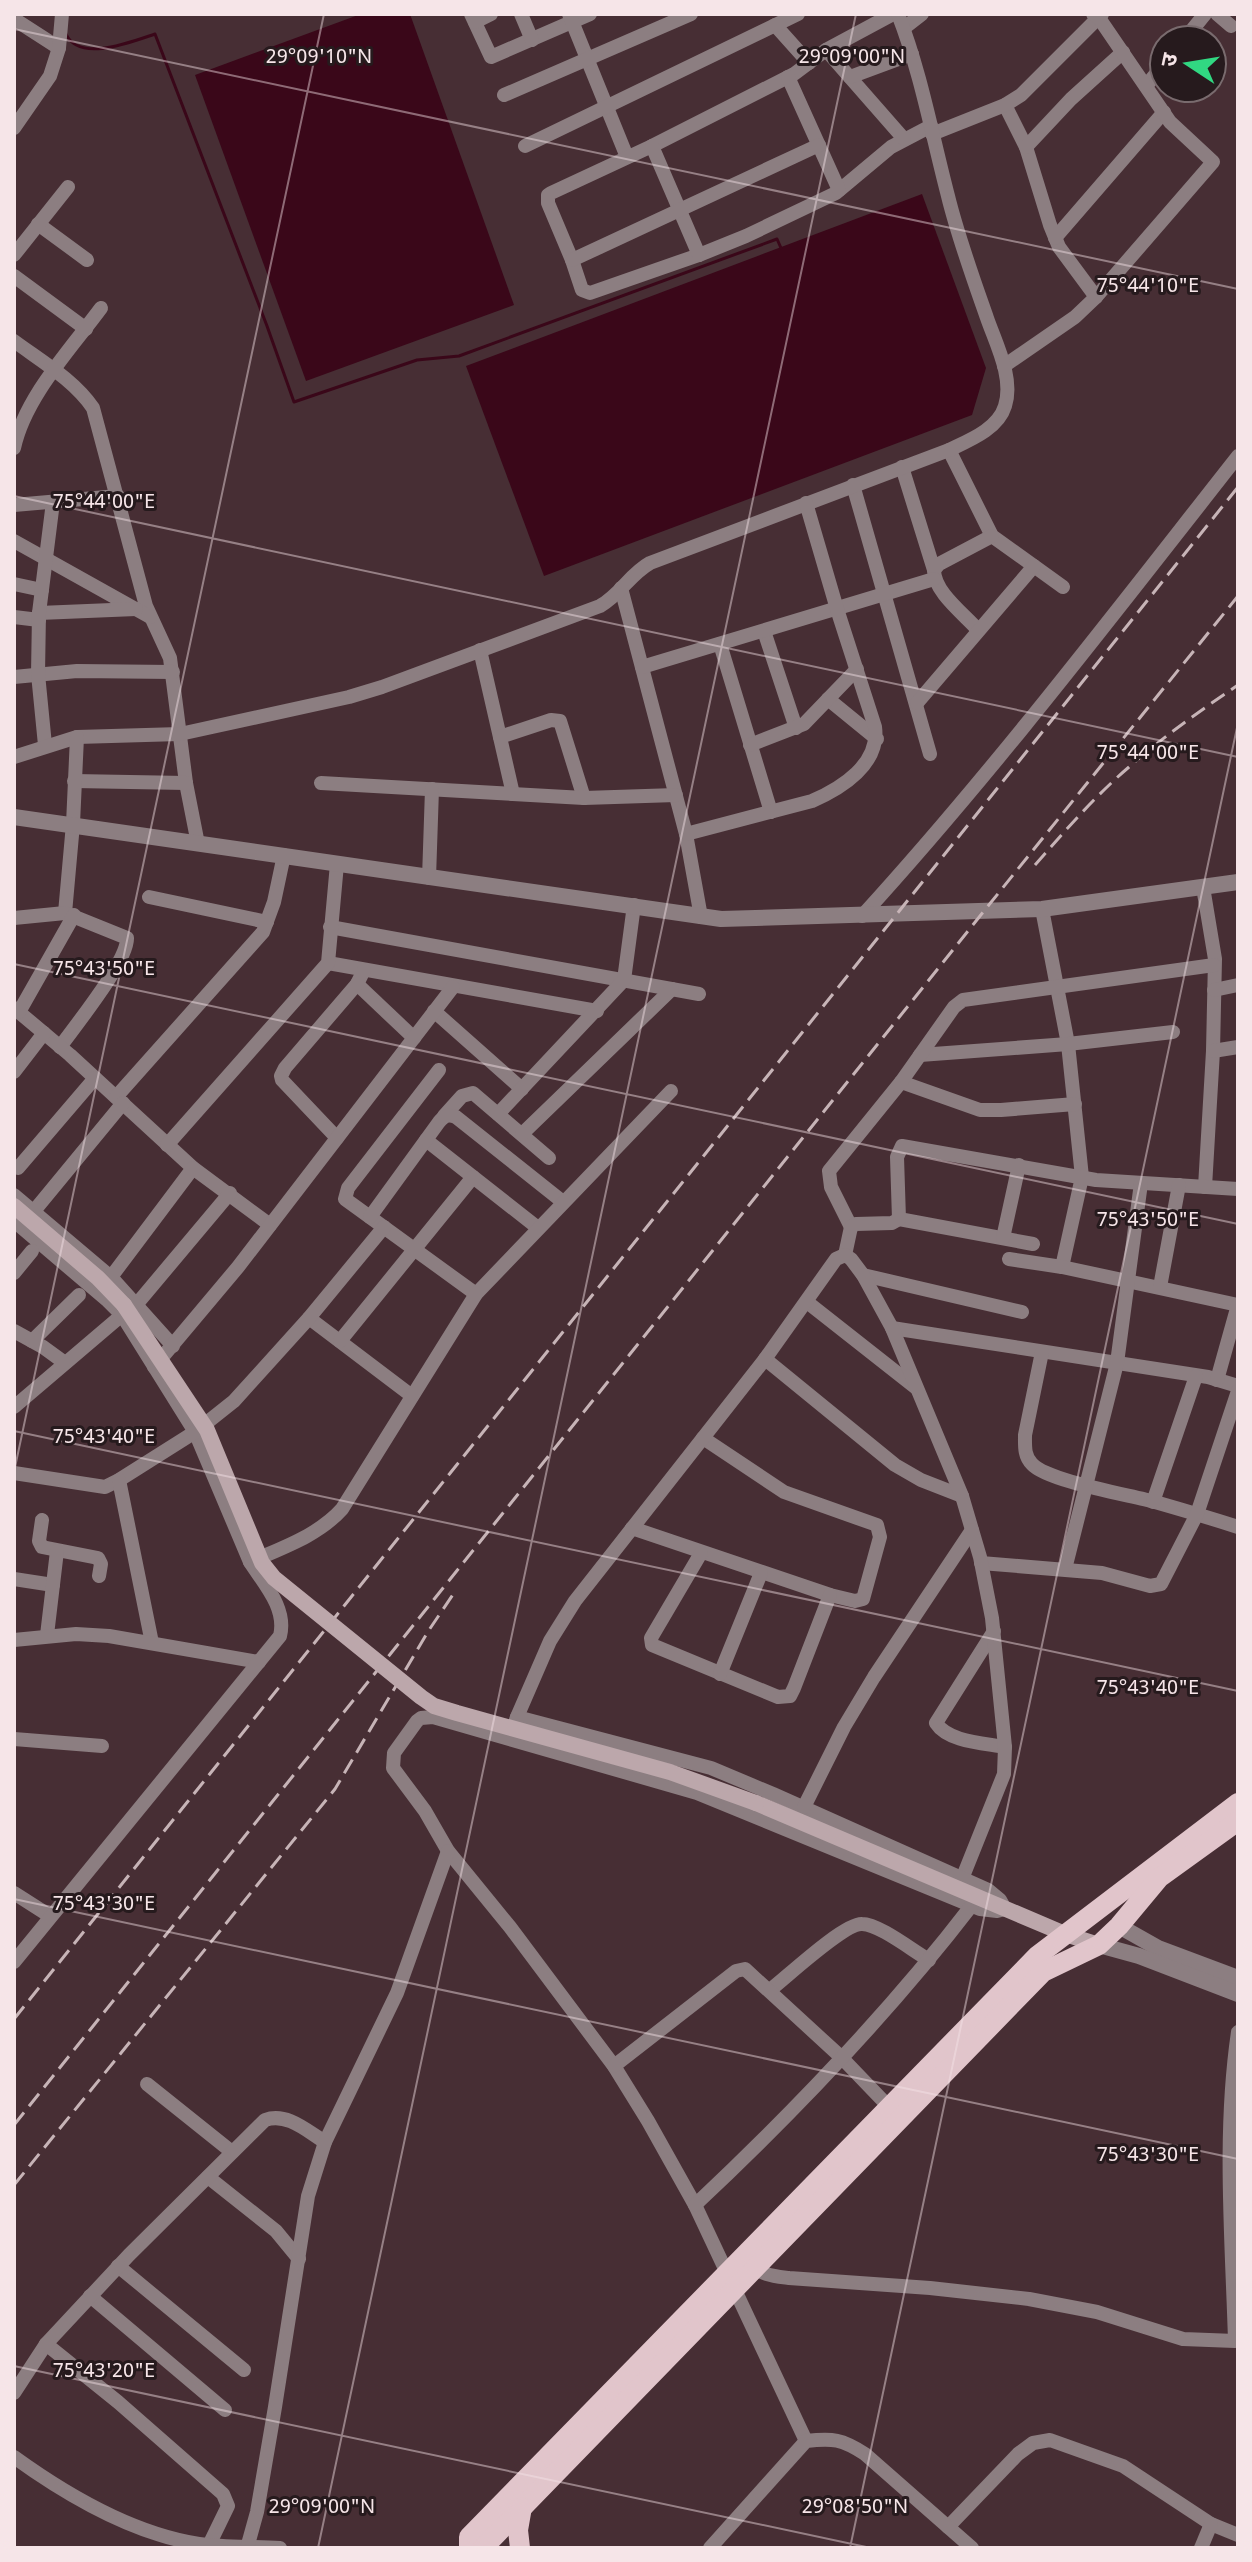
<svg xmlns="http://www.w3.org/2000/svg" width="1252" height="2562" font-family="Georgia,'Noto Sans Devanagari',serif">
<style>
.water{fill:#3a0719}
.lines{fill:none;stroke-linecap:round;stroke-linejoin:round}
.stream{stroke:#3a0719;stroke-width:3}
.minor{stroke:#8c7e81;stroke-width:14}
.tertiary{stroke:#8c7e81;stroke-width:16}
.secondary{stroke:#bca7ab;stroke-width:16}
.primary{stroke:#e1c5cb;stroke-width:20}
.rail{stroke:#c7b4b7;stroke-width:3;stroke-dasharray:16 8;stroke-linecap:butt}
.secondary-bridge{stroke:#bca7ab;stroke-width:16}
.ticks{fill:none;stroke:#f6e5e8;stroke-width:2;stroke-opacity:0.45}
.ticks-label{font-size:20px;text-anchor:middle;fill:#f6e5e8;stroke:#261a1d;stroke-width:6;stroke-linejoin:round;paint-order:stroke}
</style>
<rect width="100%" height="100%" fill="#472e34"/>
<!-- water -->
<g class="water">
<polygon points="361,14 410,14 514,305 306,381 195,75"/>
<polygon points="922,194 986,368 972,415 544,576 466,366"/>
</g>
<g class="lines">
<!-- stream -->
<path class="stream" d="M66,34C79,63 131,42 155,34L267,326L294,402L417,360L459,356L777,239L781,248"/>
<!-- minor -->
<g class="minor">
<polyline points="471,14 491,57 590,14"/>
<polyline points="521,14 532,40"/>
<polyline points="569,14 627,157"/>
<polyline points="893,14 826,50 794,74 652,146 551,193 548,195 548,203 572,260 582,290 590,293 699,255 746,236 836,193 891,147 931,126"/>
<polyline points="1217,14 1231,26"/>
<polyline points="14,19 59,48"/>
<polyline points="475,22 491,14"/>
<polyline points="775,25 809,63"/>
<polyline points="904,28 922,14"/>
<polyline points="1184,40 1205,14"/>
<polyline points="826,50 904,139"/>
<polyline points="788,77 839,190"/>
<polyline points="850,77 912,54"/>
<polyline points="1146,86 1164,64"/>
<polyline points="504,95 691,14"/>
<polyline points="1005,105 1026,147 1050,225 1059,247 1096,297"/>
<polyline points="14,128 50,76 59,48 62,14"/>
<polyline points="932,134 1005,105 1021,95 1102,14"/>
<polyline points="525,146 798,14"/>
<polyline points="652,146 699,255"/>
<polyline points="1026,147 1071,99 1123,52"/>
<polyline points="38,224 87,260"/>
<polyline points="1055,238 1164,112"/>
<polyline points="14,255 68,187"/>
<polyline points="572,260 819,145"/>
<polyline points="14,276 86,329"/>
<path d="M14,341C41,361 74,380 93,408L146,606L170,658L186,783L198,844"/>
<polyline points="1004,366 1075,317 1096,297 1213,162 1170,122 1099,18 1093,14"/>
<path d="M14,448C25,397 70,350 101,308"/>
<polyline points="949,450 992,536 1063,587"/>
<polyline points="902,467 934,570"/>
<polyline points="853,485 930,754"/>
<polyline points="14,505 118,496"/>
<polyline points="14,541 150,617"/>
<polyline points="14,584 42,590"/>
<polyline points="621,588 686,834 701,917"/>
<polyline points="39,613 136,609"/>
<polyline points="14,617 39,620"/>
<path d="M978,630C964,614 934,592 934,570L939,564L992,536"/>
<polyline points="764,631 796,728"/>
<polyline points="720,644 771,812"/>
<polyline points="480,650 513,794"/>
<polyline points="642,667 934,579"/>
<polyline points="14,677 77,671 173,672"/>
<polyline points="828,699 877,739"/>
<polyline points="917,703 1034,566"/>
<polyline points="500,737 551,720 560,721 584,798"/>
<polyline points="45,745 38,674 39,613 53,502"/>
<polyline points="750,745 804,724 857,669"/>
<path d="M14,757L77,737L180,734L349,697L382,687L600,606C620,595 630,574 650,563L949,450C970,440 998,429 1005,406C1014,378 996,344 987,318C973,278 958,237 948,196C932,135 921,73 898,14"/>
<polyline points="74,781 186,783"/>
<polyline points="321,783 584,798 676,795"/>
<path d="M686,834L812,801C842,788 880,764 875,727L837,609L806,503"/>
<polyline points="429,878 432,789"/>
<polyline points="1203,887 1215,959 1213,1051 1205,1187"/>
<polyline points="149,897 267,922"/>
<polyline points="1042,909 1068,1044 1082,1177 1062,1267"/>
<polyline points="65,913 73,824 77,737"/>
<path d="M862,916C995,770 1116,611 1238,456"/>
<path d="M14,918L65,913L127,938C128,961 75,1026 60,1047"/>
<polyline points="330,927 699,994"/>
<polyline points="328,963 597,1011"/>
<polyline points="357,984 414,1038"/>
<polyline points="1214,990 1238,985"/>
<polyline points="14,1008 70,1055 193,1168 270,1225"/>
<polyline points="434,1011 522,1089"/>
<polyline points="19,1012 74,915"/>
<polyline points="1213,1051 1238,1047"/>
<polyline points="920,1055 1068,1044 1173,1032"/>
<polyline points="439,1070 348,1188 345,1199 476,1294"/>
<polyline points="14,1072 44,1033"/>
<polyline points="901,1082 980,1110 1001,1110 1075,1104"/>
<polyline points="116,1097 263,932 274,902 284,855"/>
<polyline points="498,1114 624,980 634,905"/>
<polyline points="444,1116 462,1096 473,1093 549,1158"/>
<polyline points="522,1134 672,989"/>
<polyline points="337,1138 282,1080 281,1076 285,1068 357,984 364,970"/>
<polyline points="426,1140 538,1228"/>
<polyline points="167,1145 328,963 337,864"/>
<polyline points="18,1168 95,1078"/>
<polyline points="14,1195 111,1277 173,1346"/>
<polyline points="34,1211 123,1103"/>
<path d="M370,1217L439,1122C444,1116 447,1114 456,1117L563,1202"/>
<polyline points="899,1219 1033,1244"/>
<polyline points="14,1221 108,1301 122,1315 195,1432 250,1562"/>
<polyline points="851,1227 831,1187 829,1171 901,1082 954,1007 963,1000 1214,965"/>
<polyline points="1003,1238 1019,1165"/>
<polyline points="845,1255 851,1227 856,1224 892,1223 899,1219 897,1157 902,1146 1096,1180 1238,1189"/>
<polyline points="1009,1259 1062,1267 1238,1305"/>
<polyline points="14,1273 32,1251"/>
<polyline points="863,1275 1022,1312"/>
<polyline points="111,1277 193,1168"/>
<polyline points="1160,1287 1179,1185"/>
<polyline points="807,1302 915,1387"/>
<polyline points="136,1305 230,1193"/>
<polyline points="309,1318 412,1396"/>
<polyline points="892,1328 1208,1377 1238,1386"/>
<polyline points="14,1331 43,1347 65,1363"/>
<polyline points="32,1341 79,1295"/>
<polyline points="340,1341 473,1177"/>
<path d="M1042,1352L1025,1435C1025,1446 1024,1456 1032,1464C1047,1481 1130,1495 1155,1502C1183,1510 1210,1518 1238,1527"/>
<polyline points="765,1359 895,1465 921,1480 962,1496"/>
<polyline points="154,1367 238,1267 453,987"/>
<polyline points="1217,1380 1238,1305"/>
<polyline points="14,1407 122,1315"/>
<polyline points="14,1473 105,1487 119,1480 195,1432 234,1401 309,1318 384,1227"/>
<polyline points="119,1480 152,1643"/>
<polyline points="1153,1502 1196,1376"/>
<polyline points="42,1520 39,1541 42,1547 98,1558 101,1564 99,1576"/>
<polyline points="632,1528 830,1595 855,1601 863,1599 880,1537 877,1525 784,1492 703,1438"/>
<polyline points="701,1553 651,1638 652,1645 778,1697 790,1696 794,1688 830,1595"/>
<polyline points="981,1563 1102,1573 1150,1586 1161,1584 1197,1514 1238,1391"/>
<polyline points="1065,1569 1117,1363 1141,1183"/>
<polyline points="14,1579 53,1585"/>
<path d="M994,1631L936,1723C948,1742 984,1743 1005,1747"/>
<polyline points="47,1635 57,1551"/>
<polyline points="14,1640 76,1634 109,1636 259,1662"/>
<polyline points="720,1674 761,1573"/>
<polyline points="517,1717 550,1641 575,1601 765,1359 836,1259 845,1255 851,1259 863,1275 892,1328 962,1496 980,1557 992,1618 1005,1747 1004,1774 962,1879"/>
<polyline points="510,1738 517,1717 711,1768 773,1794 988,1890 1000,1900 1005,1909 997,1911 980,1909 697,1793 433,1717 421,1718 417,1721 394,1753 393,1768 425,1811 448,1851 510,1927 614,2066 648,2121 695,2205 806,2441"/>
<polyline points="14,1739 102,1746"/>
<polyline points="804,1807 844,1727 874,1677 972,1530"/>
<polyline points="14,1893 50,1916"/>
<path d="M14,1962L280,1636C287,1608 264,1584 250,1562C281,1548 318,1536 342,1509L476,1294L671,1091"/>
<path d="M770,1990C787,1977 844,1923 862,1924C879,1924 913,1951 929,1960"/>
<polyline points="614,2066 736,1971 745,1969 841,2057 890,2108"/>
<polyline points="147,2084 232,2152"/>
<polyline points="208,2177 276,2231 299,2259"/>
<path d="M695,2205C794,2112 889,2013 972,1905"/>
<path d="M749,2263C760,2275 774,2276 789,2278L930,2288L1029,2299L1097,2312L1183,2339L1235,2341C1232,2239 1223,2134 1238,2032"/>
<polyline points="118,2266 244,2370"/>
<polyline points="90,2296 225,2410"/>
<polyline points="46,2344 118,2402 223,2494 228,2506 209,2545"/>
<path d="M14,2393L46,2344L129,2255L265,2120C287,2112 307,2131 325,2142"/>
<path d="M14,2457C68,2496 133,2534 199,2544C226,2548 254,2546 280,2548"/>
<polyline points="948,2527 1018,2454 1033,2443 1050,2440 1123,2466 1211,2524 1238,2535"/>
<polyline points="247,2548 257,2512 275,2407 308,2196 325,2142 397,1993 448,1851"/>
<path d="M710,2548L806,2441C833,2438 842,2439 865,2454L972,2548"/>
<polyline points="1201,2548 1211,2524"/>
</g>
<!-- tertiary -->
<g class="tertiary">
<polyline points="14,817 721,919 1042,909 1238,882"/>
<polyline points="1119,1926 1158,1948 1238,1978"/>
<polyline points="1099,1945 1139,1956 1238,1994"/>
</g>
<!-- secondary -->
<g class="secondary">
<polyline points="14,1206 98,1278 124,1305"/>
<polyline points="756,1803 1065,1934 1099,1945"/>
</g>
<!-- primary -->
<g class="primary">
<polyline points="469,2548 469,2537 1037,1956 1238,1803"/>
<polyline points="483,2548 1043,1972 1099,1945 1119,1926 1159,1878 1238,1821"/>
<polyline points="520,2548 518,2530 522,2507"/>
</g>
<!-- rail -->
<g class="rail">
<path d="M1035,865C1065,831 1095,796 1129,767C1163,737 1201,710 1238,685"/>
<polyline points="14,2019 1238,487"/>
<polyline points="14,2125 984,911 1238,596"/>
<polyline points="14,2185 335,1789 429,1630 456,1590"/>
</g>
<!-- secondary-bridge -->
<polyline class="secondary-bridge" points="124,1305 207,1430 262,1563 274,1578 421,1697 434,1706 457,1713 670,1772 756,1803"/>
</g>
<!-- ticks -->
<path class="ticks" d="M14,29L1238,289M14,496L1238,757M14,964L1238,1224M14,1431L1238,1691M14,1472L324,14M14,1899L1238,2159M14,2366L871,2548M318,2548L856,14M850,2548L1238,723"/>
<g class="ticks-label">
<text x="319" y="63">29°09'10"N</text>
<text x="852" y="63">29°09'00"N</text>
<text x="1148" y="292">75°44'10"E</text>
<text x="104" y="508">75°44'00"E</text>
<text x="1148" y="759">75°44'00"E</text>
<text x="104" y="975">75°43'50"E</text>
<text x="1148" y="1226">75°43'50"E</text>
<text x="104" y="1443">75°43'40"E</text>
<text x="1148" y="1694">75°43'40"E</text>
<text x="104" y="1910">75°43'30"E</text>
<text x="1148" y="2161">75°43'30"E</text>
<text x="104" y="2377">75°43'20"E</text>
<text x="322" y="2513">29°09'00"N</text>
<text x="855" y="2513">29°08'50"N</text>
</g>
<!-- border -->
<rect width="1252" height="2562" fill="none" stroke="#f6e5e8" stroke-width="32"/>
<!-- north arrow -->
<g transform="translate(1188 64) rotate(282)"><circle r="38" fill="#261a1d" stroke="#796b6e" stroke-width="2"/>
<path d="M0-6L14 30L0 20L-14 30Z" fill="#31d882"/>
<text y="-12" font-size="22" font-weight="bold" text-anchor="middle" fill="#f6e5e8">उ</text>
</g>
</svg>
